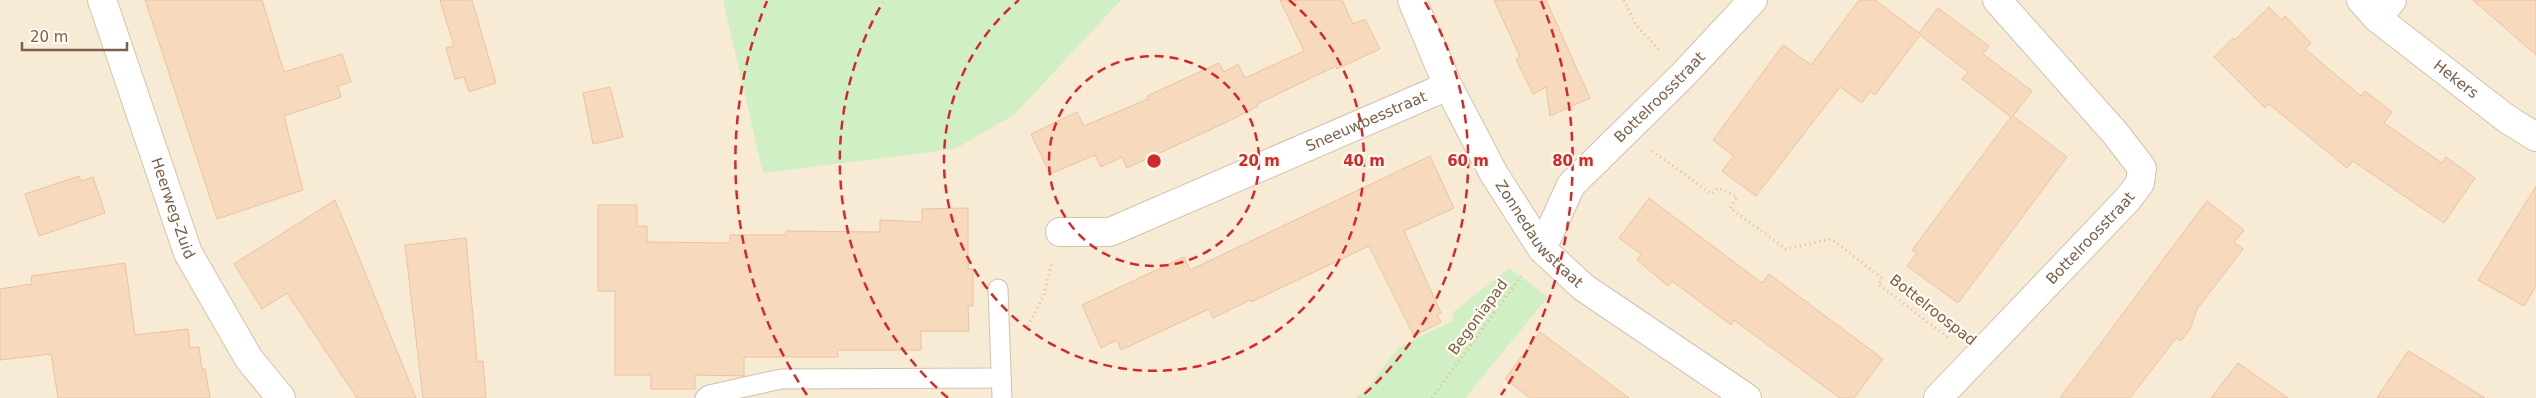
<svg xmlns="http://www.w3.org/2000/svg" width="2536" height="398" font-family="'DejaVu Sans',sans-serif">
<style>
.residential{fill:#f7ebd5}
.green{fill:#d1efc4}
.building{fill:#f7dabd;stroke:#ecc29b}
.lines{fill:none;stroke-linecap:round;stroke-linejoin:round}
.lane-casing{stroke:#d3c1ac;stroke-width:21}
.street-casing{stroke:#d3c1ac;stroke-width:30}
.secondary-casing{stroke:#d6c2a9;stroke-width:30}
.path{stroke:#ddbd9f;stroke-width:3;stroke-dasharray:1 4;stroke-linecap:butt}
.lane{stroke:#fff;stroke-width:19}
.street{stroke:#fff;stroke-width:28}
.secondary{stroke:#fff;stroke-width:28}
.ring{fill:none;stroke:#d62828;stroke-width:2.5;stroke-dasharray:9 6}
.labels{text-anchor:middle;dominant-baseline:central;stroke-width:4.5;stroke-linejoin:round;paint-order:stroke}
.street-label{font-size:15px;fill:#7c6048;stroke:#fffbf1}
.centre{fill:#d62828;stroke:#fffbf1;stroke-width:2.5}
.ring-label{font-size:15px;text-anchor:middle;font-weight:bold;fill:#d62828;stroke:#fffbf1;stroke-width:4.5;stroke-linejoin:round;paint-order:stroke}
</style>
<rect width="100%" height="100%" fill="#fef8e8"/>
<!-- residential -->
<rect class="residential" x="0" y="0" width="2536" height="398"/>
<!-- green -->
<g class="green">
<polygon points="723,0 1121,0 1015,114 955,149 763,173"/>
<polygon points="1509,268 1548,297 1465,398 1355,398 1363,393 1399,347 1454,320 1452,313"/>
</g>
<!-- building -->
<g class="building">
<polygon points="145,0 262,0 284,72 342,54 351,82 338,86 341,97 284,116 303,190 217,219"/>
<polygon points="440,0 472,0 496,83 469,92 464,77 455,79 446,48 454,46"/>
<polygon points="1280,0 1342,0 1353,24 1365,19 1380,49 1337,69 1336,66 1257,104 1258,106 1229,121 1127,168 1122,157 1101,167 1095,155 1050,174 1031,134 1077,112 1084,126 1148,99 1147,96 1219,63 1224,72 1238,64 1245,78 1304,51"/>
<polygon points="1494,0 1546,0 1590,98 1550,116 1546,87 1533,94 1516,59 1520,57"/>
<polygon points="1859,0 1875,0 1919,33 1938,8 1989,46 1983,54 2032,91 2013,116 2067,157 1958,303 1907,266 1917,253 1912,250 2011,117 1962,79 1968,72 1920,35 1875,95 1870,91 1862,103 1840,87 1756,196 1722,171 1734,156 1713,140 1783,45 1811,65"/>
<polygon points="2473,0 2536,0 2536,55"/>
<polygon points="2269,7 2282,20 2285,16 2311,43 2305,49 2361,96 2365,91 2392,112 2384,123 2442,163 2446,157 2475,178 2444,223 2353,161 2347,168 2269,104 2265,108 2214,57 2233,38 2235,40"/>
<polygon points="610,87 623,137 593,144 583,93"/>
<polygon points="1430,156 1454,208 1404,231 1441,313 1437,315 1441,322 1414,336 1369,246 1251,302 1250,300 1213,318 1209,309 1121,350 1117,340 1101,348 1082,305 1184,257 1190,270"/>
<polygon points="79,176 81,181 93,177 105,213 39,236 25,194"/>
<polygon points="2536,186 2536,286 2524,306 2478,280"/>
<polygon points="1649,198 1762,283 1769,274 1883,359 1854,398 1840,398 1734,320 1731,325 1672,281 1668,286 1637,260 1641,254 1619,238"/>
<polygon points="335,200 360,260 416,398 357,398 287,293 262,309 234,264"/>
<polygon points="2207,201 2244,230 2234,242 2243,249 2197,309 2190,329 2181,341 2176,338 2130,398 2060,398"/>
<polygon points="598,205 637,205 637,226 647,226 647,242 730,243 730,235 786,235 786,231 880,232 880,220 922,222 922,209 968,208 968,269 973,269 973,306 968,306 969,331 921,331 921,350 837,350 838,357 744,357 744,376 695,375 695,389 651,389 651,375 615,375 615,291 598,291"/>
<polygon points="466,238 477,362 483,361 486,398 423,398 405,245"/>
<polygon points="125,263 135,335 188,329 190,348 199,347 202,369 205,369 210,398 58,398 51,354 0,360 0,289 32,284 31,276"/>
<polygon points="1540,332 1629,398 1530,398 1505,379"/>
<polygon points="2408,351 2425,361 2485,398 2377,398"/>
<polygon points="2238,363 2288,398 2211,398"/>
</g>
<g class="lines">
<defs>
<g id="lane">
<polyline points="998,289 1002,398"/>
<polyline points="705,398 709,395 781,379 1001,378"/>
</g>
<g id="street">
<path id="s1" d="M1412,0L1448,86L1494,174L1542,249L1583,287L1747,398"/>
<path id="s2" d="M2361,0L2377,18L2507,119L2536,137"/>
<polyline points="2377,18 2392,0"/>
<path id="s3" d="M1060,232H1110L1448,86"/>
<path id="s4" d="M1542,249L1571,185L1683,75L1753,0"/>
<path id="s5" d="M1938,398L2127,200L2140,183L2142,168L2115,133L1997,0"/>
</g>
<g id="secondary">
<path id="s6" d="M102,0L188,253L249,359L281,398"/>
</g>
</defs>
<!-- lane casing -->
<use href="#lane" class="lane-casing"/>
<!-- street casing -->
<use href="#street" class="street-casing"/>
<!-- secondary casing -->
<use href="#secondary" class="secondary-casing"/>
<!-- path -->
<g class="path">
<polyline points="1624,0 1636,25 1661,52"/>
<polyline points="1652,151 1712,194 1718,188 1737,197 1730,208 1786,249 1831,239 1882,278 1878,284 1950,339"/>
<polyline points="1028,326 1044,295 1052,262"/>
<polyline points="1432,398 1522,275"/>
</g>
<!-- lane -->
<use href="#lane" class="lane"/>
<!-- street -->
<use href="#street" class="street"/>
<!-- secondary -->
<use href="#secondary" class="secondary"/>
</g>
<!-- distance rings -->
<g class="ring">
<circle cx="1154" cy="161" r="105"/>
<path d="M1289 0A210 210 0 1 1 1019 0"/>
<path d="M948 398A314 314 0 0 1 883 2M1425 2A314 314 0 0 1 1360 398"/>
<path d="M807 395A419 419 0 0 1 767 1M1541 1A419 419 0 0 1 1501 395"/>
</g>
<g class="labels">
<!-- street labels -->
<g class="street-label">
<text stroke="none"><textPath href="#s2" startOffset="124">Hekers</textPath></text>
<text stroke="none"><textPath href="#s4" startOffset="195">Bottelroosstraat</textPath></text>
<text stroke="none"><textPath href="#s3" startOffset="329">Sneeuwbesstraat</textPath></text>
<text stroke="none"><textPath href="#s6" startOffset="220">Heerweg-Zuid</textPath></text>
<text stroke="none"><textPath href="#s1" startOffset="268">Zonnedauwstraat</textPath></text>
<text stroke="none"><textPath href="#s5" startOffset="221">Bottelroosstraat</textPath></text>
<text transform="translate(1933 310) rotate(38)">Bottelroospad</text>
<text transform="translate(1478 317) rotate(-54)">Begoniapad</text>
</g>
</g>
<circle cx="1154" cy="161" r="8" class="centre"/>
<g class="ring-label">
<text x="1259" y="166">20 m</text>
<text x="1364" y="166">40 m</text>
<text x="1468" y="166">60 m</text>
<text x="1573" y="166">80 m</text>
</g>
<!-- scale -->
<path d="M22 42v8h105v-8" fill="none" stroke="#7c6048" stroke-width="2.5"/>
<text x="30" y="42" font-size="15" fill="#7c6048" stroke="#fffbf1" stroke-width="4" paint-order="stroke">20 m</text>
</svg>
